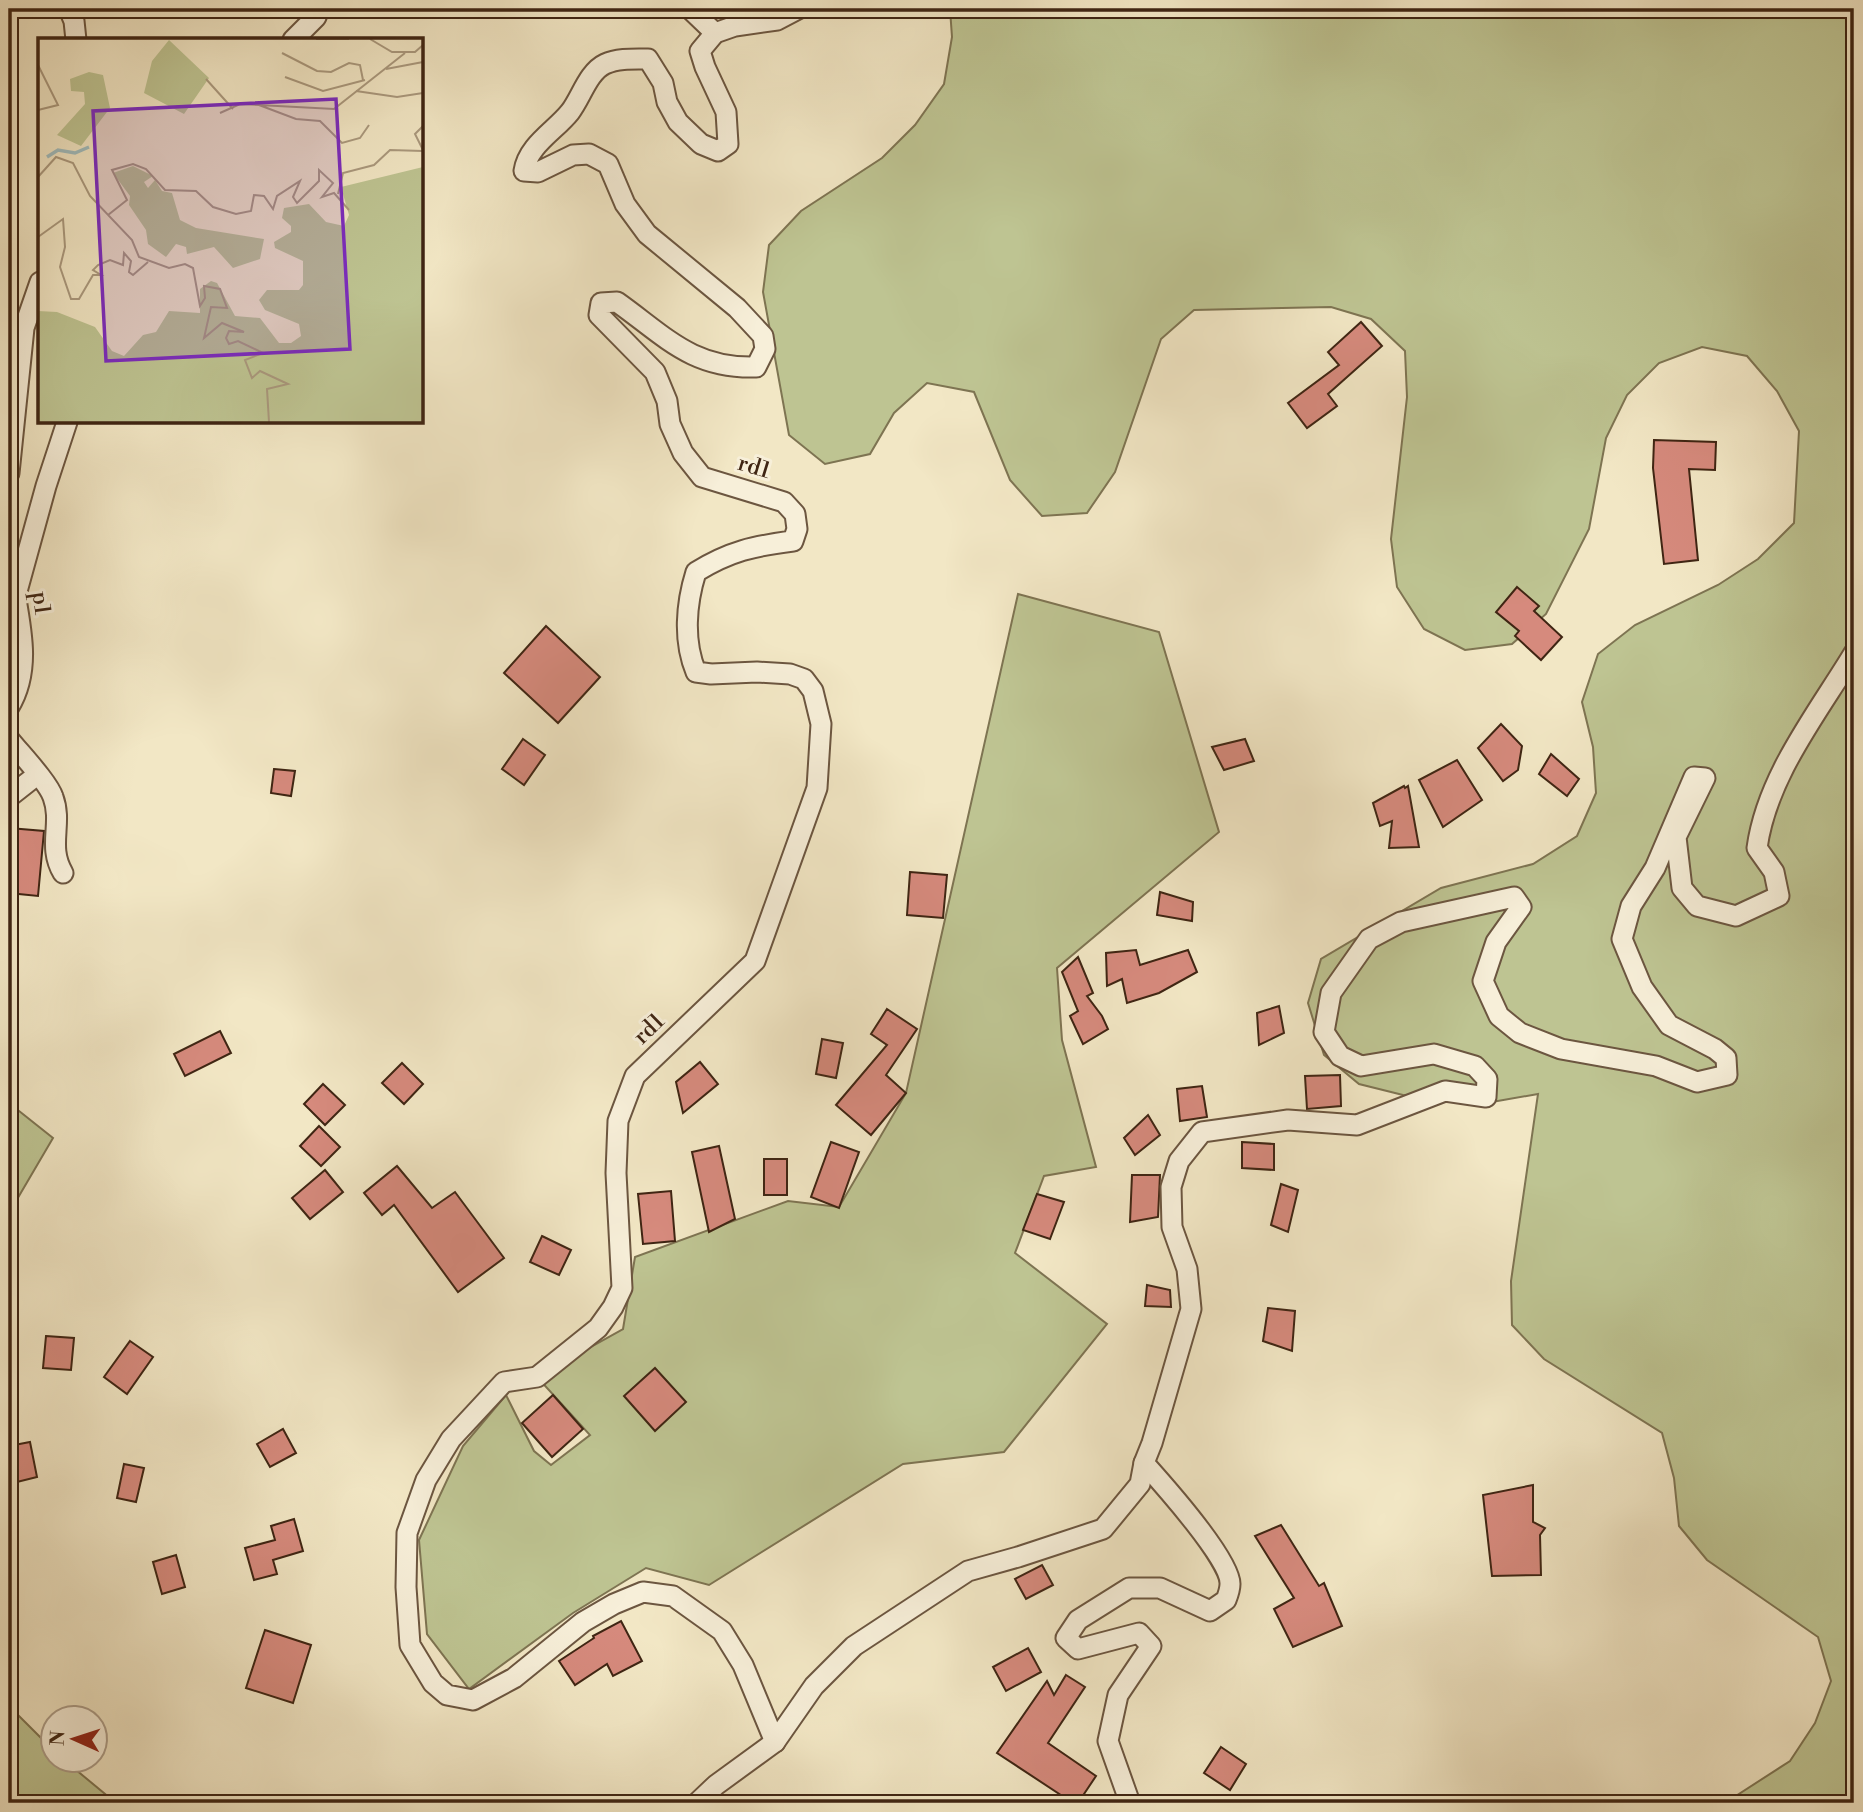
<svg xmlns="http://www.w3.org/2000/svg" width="1863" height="1812" font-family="'Libre Bodoni',serif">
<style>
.green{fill:#bec492;stroke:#7e7452;stroke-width:2}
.building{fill:#d68a7d;stroke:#3f2513;stroke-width:2}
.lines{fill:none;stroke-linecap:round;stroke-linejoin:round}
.minor-casing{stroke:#6c5640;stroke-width:23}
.minor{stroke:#f7efd9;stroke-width:19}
.labels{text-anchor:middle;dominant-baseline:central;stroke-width:6;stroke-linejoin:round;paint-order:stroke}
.street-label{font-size:23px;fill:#3f2513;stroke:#f7efd9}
.inset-river{fill:none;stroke:#a0bdbf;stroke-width:3.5}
.inset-road{fill:none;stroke:#aa997e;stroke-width:2}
.view{fill:#7b2cbf;fill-opacity:0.15;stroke:#7b2cbf;stroke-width:3.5}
.inset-edge{fill:none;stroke:#3f2513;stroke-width:3.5}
</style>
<rect width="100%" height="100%" fill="#f2e7c5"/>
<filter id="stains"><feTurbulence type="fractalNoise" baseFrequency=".00286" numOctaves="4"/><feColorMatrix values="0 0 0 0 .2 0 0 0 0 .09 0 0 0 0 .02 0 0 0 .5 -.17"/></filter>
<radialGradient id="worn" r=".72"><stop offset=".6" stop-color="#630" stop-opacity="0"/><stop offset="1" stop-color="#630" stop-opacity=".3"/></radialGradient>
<!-- green -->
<g class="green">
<polygon points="950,9 1854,9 1854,1803 1725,1803 1790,1761 1815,1723 1831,1681 1818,1637 1707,1560 1679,1526 1674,1478 1662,1433 1544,1359 1512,1325 1511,1281 1538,1094 1492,1102 1403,1095 1359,1084 1324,1055 1308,1003 1321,959 1441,888 1533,864 1577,836 1596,793 1593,747 1582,702 1598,654 1635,625 1718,585 1758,559 1794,523 1799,431 1777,391 1747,356 1702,347 1659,363 1627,395 1606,438 1589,529 1546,614 1512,644 1465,650 1424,629 1397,587 1391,539 1407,397 1405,351 1371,319 1331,307 1194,310 1161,339 1115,472 1087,513 1042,516 1010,480 974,392 927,383 894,413 870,454 825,464 789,435 763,292 769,245 801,211 882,158 915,125 944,84 952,37"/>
<polygon points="1018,594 1159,632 1219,832 1057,968 1062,1040 1096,1167 1044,1176 1015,1253 1107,1324 1004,1452 903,1464 709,1585 646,1568 573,1613 469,1689 427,1634 419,1540 463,1446 506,1395 534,1451 551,1465 590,1435 537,1377 623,1329 635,1257 788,1201 839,1207 906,1093"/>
<polygon points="9,1103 53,1138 9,1213"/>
<polygon points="9,1706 52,1749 52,1759 64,1760 116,1803 9,1803"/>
</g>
<!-- building -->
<g class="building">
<polygon points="1361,322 1382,346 1328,394 1337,406 1307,428 1288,403 1339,365 1328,352"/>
<polygon points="1654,440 1716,442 1715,470 1689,469 1698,560 1664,564 1653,468"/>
<polygon points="1517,587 1539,606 1534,611 1562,637 1541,660 1515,636 1519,631 1496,612"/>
<polygon points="546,626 600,677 558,723 504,673"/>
<polygon points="1501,724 1522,746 1518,770 1503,781 1478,748"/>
<polygon points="523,739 545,755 524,785 502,769"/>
<polygon points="1245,739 1254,761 1224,770 1212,747"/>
<polygon points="1551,754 1579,779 1567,796 1539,774"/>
<polygon points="1457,760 1482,800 1443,827 1419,780"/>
<polygon points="274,769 295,771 291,796 271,793"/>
<polygon points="1404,786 1405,788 1408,786 1419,847 1389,848 1392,821 1380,826 1373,803"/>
<polygon points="9,828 44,831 38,896 9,893"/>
<polygon points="910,872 947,875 943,918 907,915"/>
<polygon points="1160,892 1193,902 1192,921 1157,915"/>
<polygon points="1136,950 1140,965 1188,950 1197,972 1159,993 1127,1003 1122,979 1107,986 1106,953"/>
<polygon points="1078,957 1093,993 1087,996 1102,1016 1108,1029 1083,1044 1070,1016 1078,1011 1062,972"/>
<polygon points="1279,1006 1284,1033 1259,1045 1257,1013"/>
<polygon points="887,1009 917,1029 886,1075 906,1093 871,1135 836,1105 887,1045 871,1034"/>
<polygon points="220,1031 231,1053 185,1076 174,1054"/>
<polygon points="822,1039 843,1043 836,1078 816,1074"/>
<polygon points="700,1062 718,1084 683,1113 676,1082"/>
<polygon points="402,1063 423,1084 404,1104 382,1083"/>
<polygon points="1340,1075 1341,1106 1307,1109 1305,1076"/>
<polygon points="323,1084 345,1105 325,1125 304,1104"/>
<polygon points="1202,1086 1207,1117 1180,1121 1177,1089"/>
<polygon points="1148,1115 1160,1135 1135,1155 1124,1138"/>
<polygon points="319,1126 340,1147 321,1166 300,1146"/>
<polygon points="831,1142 859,1152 839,1208 811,1197"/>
<polygon points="1242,1142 1274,1144 1274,1170 1242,1168"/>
<polygon points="719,1146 735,1219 709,1232 692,1152"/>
<rect x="764" y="1159" width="23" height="36"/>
<polygon points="397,1166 432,1208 455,1192 504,1258 458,1292 394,1205 382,1215 364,1193"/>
<polygon points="325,1170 343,1192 310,1219 292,1198"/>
<polygon points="1132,1175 1160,1175 1158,1217 1130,1222"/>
<polygon points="1281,1184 1298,1190 1288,1232 1271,1225"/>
<polygon points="671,1191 675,1241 643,1244 638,1194"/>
<polygon points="1037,1194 1064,1202 1050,1239 1023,1230"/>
<polygon points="542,1236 571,1250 559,1275 530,1262"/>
<polygon points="1147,1285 1170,1290 1171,1307 1145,1306"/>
<polygon points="1268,1308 1295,1311 1292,1351 1263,1341"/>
<polygon points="46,1336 74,1338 71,1370 43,1368"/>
<polygon points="130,1341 153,1357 127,1394 104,1377"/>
<polygon points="655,1368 686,1402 655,1431 624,1396"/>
<polygon points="553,1395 583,1429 552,1457 522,1423"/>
<polygon points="283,1429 296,1453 270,1467 257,1444"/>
<polygon points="30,1442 37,1477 9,1484 9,1446"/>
<polygon points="124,1464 144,1468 136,1502 117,1498"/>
<polygon points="1533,1485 1533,1522 1545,1528 1540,1535 1541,1575 1492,1576 1483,1495"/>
<polygon points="294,1519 303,1551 273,1560 277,1574 254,1580 245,1548 275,1540 271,1526"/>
<polygon points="1281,1525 1319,1586 1324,1583 1342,1626 1293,1647 1274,1609 1294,1598 1255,1536"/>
<polygon points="176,1555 185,1587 162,1594 153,1562"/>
<polygon points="1042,1565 1053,1585 1026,1599 1015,1579"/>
<polygon points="621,1621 642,1661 613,1676 607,1664 575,1685 559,1661 594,1638 593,1636"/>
<polygon points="265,1630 311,1645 293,1703 246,1688"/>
<polygon points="1028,1648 1041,1672 1006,1691 993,1667"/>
<polygon points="1066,1675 1085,1687 1048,1743 1096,1776 1078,1803 1073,1803 997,1753 1047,1681 1054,1695"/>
<polygon points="1221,1747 1246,1764 1230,1790 1204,1773"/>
</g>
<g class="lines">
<defs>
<g id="minor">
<polyline points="69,9 74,21 76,40"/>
<polyline points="690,9 715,33"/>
<polyline points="293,40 316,17 319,9"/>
<polyline points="9,473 24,328 40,282"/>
<path d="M9,546C10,598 39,658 9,707"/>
<polyline points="16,595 46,486 67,422"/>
<path d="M9,739C20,753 48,782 53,797C63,824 47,846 63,873"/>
<polyline points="9,797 37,775"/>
<path d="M775,1742L743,1665L722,1631L673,1596L643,1592L614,1604L583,1622L514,1678L473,1700L447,1695L433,1683L410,1645L406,1587L407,1533L426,1480L451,1439L504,1382L537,1377L598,1328L613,1307L622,1288L616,1173L618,1121L635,1076L755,961L817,788L821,724L813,691L804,679L790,674L757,672L711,674L696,672C683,641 686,604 696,572C730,551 754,546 793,541L797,529L795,514L784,502L702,477L683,453L670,424L667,401L655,372L599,315L601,303L617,302C665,336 692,369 756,367L765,349L763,336L737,308L647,234L625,204L608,164L589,154L573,155L538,172L524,171C528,145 555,131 570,112C581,98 588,72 605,64C618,58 634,59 648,59L663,83L667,102L678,122L701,144L718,151L728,144L726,112L705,67L700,51L715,33L735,26L777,20L798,9"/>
<path d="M697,1803L716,1785L775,1742L814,1686L854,1646L968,1571L1018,1557L1103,1529L1140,1484L1144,1463L1152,1443L1191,1309L1187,1269L1172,1227L1171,1187L1179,1161L1202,1132L1288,1120L1357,1125L1445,1091L1486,1097L1487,1079L1475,1066L1434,1054L1361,1066L1340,1056L1324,1032L1331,993L1369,939L1401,922L1514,897L1521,907L1496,942L1483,981L1499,1016L1520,1033L1561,1049L1656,1066L1697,1082L1727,1075L1726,1058L1715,1049L1669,1025L1642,987L1622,939L1631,906L1655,868L1694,777L1705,778L1676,837L1682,888L1697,906L1736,916L1779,896L1774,872L1757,848C1767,776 1817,714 1854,653"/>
<path d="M1130,1803L1108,1741L1118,1695L1151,1646L1139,1633L1078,1649L1066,1638L1078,1620L1129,1588H1160L1210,1611L1226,1600C1228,1595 1230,1589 1230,1584C1231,1560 1162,1483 1144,1463"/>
</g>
</defs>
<!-- minor casing -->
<use href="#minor" class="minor-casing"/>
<!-- minor -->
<use href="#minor" class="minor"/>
</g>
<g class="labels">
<!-- street labels -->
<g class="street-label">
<text transform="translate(754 467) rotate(17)">rd1</text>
<text transform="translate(41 603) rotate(82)">p1</text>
<text transform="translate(649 1029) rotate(-44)">rd1</text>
</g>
</g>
<!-- overview -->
<g transform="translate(38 38)">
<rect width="385" height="385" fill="#f2e7c5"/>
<path d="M131,2L171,40L146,76L106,55L114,23ZM51,34L65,37L72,70L43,108L19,97L47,66L46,54L33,53L32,41ZM95,128L115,138L106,144L110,150L117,142L124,153L134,155L142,182L158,190L226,201L222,221L195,230L176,209L149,216L148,209L138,206L128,219L110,206L108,192L91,167L92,158L75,135ZM385,129V384H0V273L19,274L57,289L74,313L86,318L105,297L118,294L131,273L162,275V251L173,243L179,245L197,278L222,280L241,305H253L263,298L261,286L227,272L221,262L229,252H261L265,247V223L237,210L236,204L253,194V188L244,180L246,170L271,166L288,184L306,188L311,177L303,149Z" fill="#bec492"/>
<path class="inset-river" d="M9,119L20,112L37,115L51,109"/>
<path class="inset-road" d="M278,1H311M332,1L354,14H377L385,7M244,15L279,33L293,34L311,25L322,27L325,42M0,27L20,67L0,72M348,31L385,24M247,39L285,53L327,42M168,41L195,71M318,53L359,59L385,55M221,67L258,81L282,83L304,105L322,100L331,87M182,75L202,66L296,71L367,15M385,88L377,96L385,112M0,139L18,119L35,125L52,158L94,202L101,219L131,230L147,226L155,230L162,268L167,260L166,248L182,251L189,270L173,269L166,300L184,285L206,294L191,293L188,300L191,306L200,303L225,315L207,322L214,340L222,333L250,346L229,351L231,384M300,156L305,135L336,127L352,112L385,113M70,177L89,162L74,132L95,126L108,131L127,152L158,153L175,169L198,176L213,173L216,157L226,158L235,171L239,158L262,143L255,159L259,165L281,143V132L295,145L284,159L296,155L311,172M0,199L25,181L27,209L22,229L33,261H41L55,237H63L55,232L60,227L72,222L85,227L86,215L93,223L91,234L95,237L110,224"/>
<path class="view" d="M298,61L312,311L68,323L55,73Z"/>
<rect width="385" height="385" class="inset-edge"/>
</g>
<!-- margin -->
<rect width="1863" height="1812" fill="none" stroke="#f2e7c5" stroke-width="35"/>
<rect x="10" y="10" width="1842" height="1791" fill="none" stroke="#3f2513" stroke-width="3.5"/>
<rect x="18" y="18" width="1828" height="1777" fill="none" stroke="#3f2513" stroke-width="2"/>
<!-- north arrow -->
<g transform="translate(74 1739) rotate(273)"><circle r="33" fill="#f7efd9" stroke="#ad9e8a" stroke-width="2"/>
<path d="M0-5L12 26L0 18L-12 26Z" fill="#8f2418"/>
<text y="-10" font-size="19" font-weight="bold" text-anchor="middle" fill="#3f2513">N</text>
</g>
<rect width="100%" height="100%" filter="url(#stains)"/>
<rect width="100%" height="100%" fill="url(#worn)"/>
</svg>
